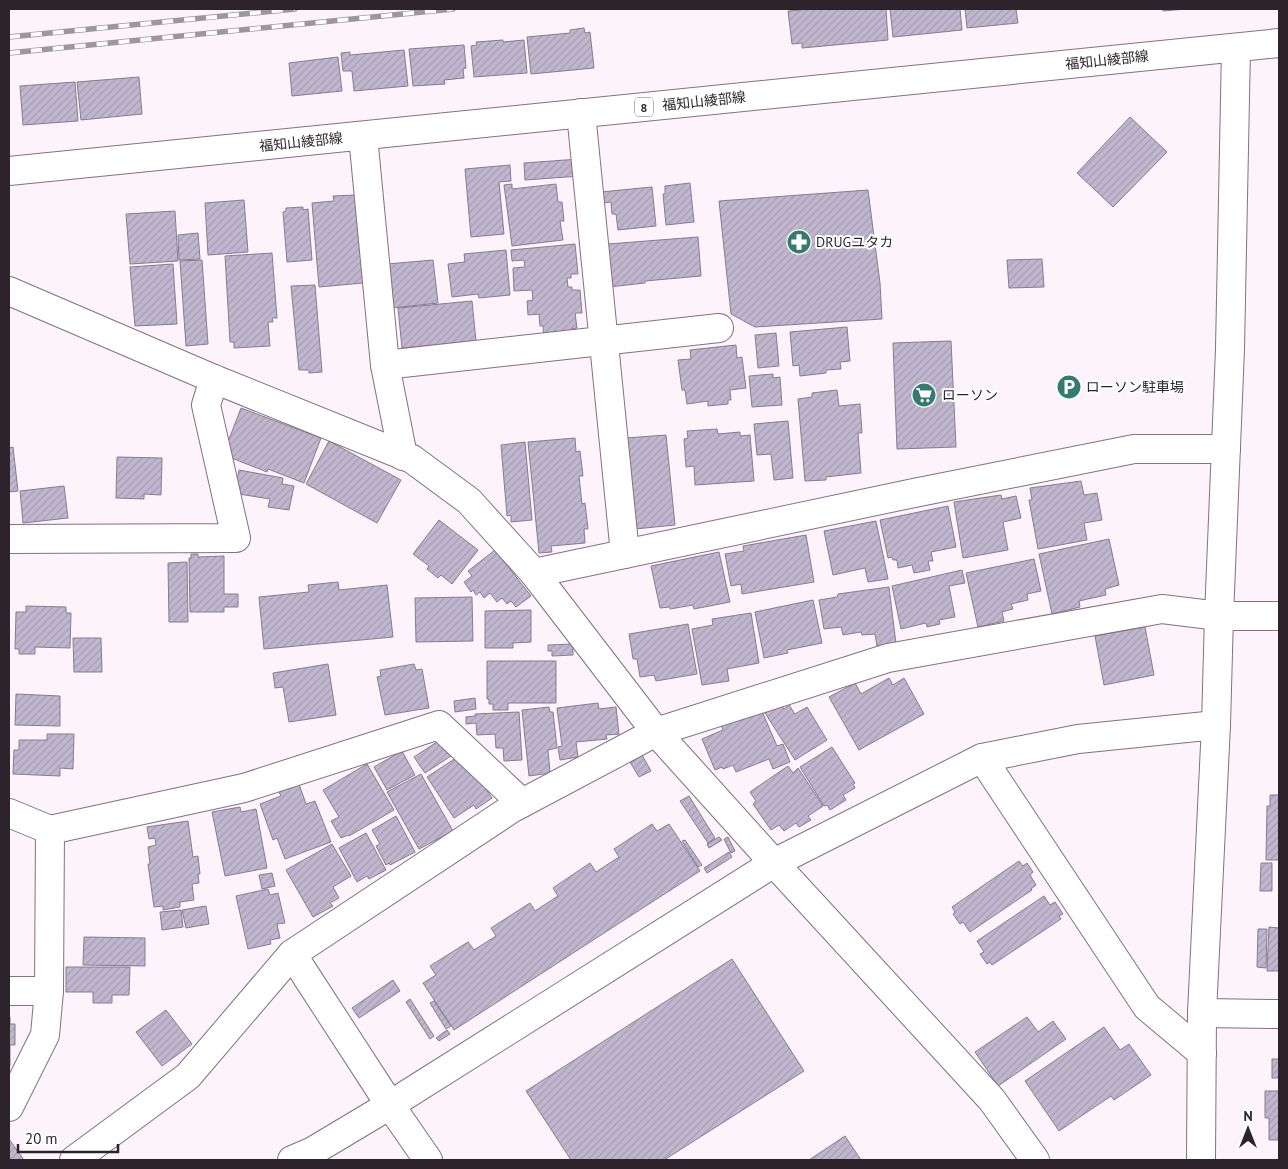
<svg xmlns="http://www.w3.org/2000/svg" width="1288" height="1169" font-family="'PT Sans','Noto Sans JP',sans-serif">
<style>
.building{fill:url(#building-hatch);stroke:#857c92}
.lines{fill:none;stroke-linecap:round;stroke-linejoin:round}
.minor-casing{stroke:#847080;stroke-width:30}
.major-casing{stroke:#847080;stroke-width:30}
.minor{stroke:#fff;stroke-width:28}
.major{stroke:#fff;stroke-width:28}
.rail-casing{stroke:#9f959d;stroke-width:5.5}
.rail{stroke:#fff;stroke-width:4;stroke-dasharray:11;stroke-linecap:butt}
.labels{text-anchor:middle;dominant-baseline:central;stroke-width:4;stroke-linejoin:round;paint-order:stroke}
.shield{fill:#fff;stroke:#6c666b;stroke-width:1}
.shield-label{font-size:12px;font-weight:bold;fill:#2d242b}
.street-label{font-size:14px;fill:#2d242b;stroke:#fff}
.poi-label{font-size:14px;fill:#2d242b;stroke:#fff;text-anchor:start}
</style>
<defs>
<pattern id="building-hatch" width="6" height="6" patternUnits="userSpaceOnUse" patternTransform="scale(1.25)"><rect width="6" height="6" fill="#c0b7cf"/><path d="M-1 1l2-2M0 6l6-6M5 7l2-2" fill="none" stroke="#a59db2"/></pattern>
</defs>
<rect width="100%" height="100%" fill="#fdf3fb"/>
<!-- building -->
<g class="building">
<polygon points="811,9 886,9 888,40 802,48 802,43 792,44 788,11"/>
<polygon points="890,9 960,9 962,30 893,37"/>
<polygon points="965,9 1016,9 1018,23 967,28"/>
<polygon points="1162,9 1186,9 1163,11"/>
<polygon points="584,28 585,33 590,32 594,68 531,74 527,37 570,33 570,30"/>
<polygon points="503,40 503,42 524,40 527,73 474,77 471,46 477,45 476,42"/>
<polygon points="464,45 466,68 463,69 464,78 444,80 445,84 413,86 409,49"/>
<polygon points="404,50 408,86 354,91 352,71 343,71 341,53 350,52 350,55"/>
<polygon points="338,57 342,91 292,96 289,63"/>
<polygon points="139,77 142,114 81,120 77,82"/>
<polygon points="75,82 78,121 23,125 20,86"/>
<polygon points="1130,117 1167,152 1113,207 1077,173"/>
<polygon points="579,159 580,176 525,180 524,163"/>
<polygon points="510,165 511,181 499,182 504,234 471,237 465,169"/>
<polygon points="690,183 694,222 666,225 663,194 665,194 665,186"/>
<polygon points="512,184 512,189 556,184 558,202 562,202 564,221 560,221 563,240 512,246 504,185"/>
<polygon points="652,187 656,226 618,230 616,214 612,214 611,202 602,203 601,192"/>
<polygon points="868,190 880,283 882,319 755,327 731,314 719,201"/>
<polygon points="356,195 363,283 319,287 312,203 334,201 333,196"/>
<polygon points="244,200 248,252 208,255 205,203"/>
<polygon points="303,207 303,210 308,209 312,260 287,262 283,212 286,211 286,208"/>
<polygon points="175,211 178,261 130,264 126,214"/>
<polygon points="198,233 200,259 179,260 178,235"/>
<polygon points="698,237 701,276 645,281 645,283 609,287 607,263 610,262 608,244"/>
<polygon points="575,244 578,274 571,274 571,278 567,278 568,287 572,287 572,290 580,290 582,313 575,313 577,328 572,329 572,336 544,339 543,326 540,326 539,314 528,315 527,301 533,300 532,290 514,291 513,268 525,267 524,260 512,261 511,250"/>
<polygon points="506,250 510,295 479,298 478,294 452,297 448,264 465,262 464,254"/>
<polygon points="272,253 277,318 272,318 273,322 268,322 270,346 234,348 234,342 230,342 225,256"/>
<polygon points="1042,259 1044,287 1009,288 1007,260"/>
<polygon points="202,260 208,344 186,346 180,261"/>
<polygon points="433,260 438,303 392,308 387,264"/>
<polygon points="173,264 177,324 135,326 130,267"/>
<polygon points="315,285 322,372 309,373 309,370 299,370 291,286"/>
<polygon points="472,301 476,341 402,348 398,308"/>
<polygon points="847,327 850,361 840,362 841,369 826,370 826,373 800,376 799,365 793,366 790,332"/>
<polygon points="776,333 779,366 758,368 755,335"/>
<polygon points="951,341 956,447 897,449 893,343"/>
<polygon points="736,345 737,358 742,357 746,388 730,390 731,400 728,400 728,404 708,406 708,401 687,404 685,390 682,390 678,360 691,359 690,350"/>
<polygon points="773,374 773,378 780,377 782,405 752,407 749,376"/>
<polygon points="837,390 839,406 860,404 862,433 858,433 861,473 826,477 826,480 805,481 798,399 812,397 812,393"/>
<polygon points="241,408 321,438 304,483 268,469 267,472 229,457 231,449 226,447"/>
<polygon points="788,421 793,478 774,480 771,454 757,455 754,424"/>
<polygon points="717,429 718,434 740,432 740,436 750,435 754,481 695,485 694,466 686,467 684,439 688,438 687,431"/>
<polygon points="666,435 675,525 635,529 626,438"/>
<polygon points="575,438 576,452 580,451 583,476 579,476 582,504 585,503 588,529 584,529 585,543 551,546 552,552 539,553 528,442"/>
<polygon points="329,441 401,480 377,523 306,484"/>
<polygon points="525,442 532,520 511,522 511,515 507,516 501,445"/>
<polygon points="13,447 18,491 9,492 9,448"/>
<polygon points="117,457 162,458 161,495 144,494 144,499 116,498"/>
<polygon points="239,470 283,478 282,484 294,486 289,510 268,507 270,499 239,494 240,488 236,486"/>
<polygon points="1081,481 1084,495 1097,493 1102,520 1084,523 1087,540 1038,549 1029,500 1032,500 1030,488"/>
<polygon points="64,486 68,518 23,523 20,491"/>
<polygon points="1001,495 1002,499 1016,496 1021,518 1003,522 1008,550 963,558 954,502"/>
<polygon points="948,506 956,547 931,552 933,561 928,561 930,570 914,573 912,565 898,568 897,560 893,560 892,557 888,558 880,520"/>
<polygon points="439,520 478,550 452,584 441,575 438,578 427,569 429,566 413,554"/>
<polygon points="876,521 888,579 868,582 865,568 833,575 824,531"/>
<polygon points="806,535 814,582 742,594 741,584 731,586 725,554 744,551 743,546"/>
<polygon points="1109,539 1119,585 1105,589 1106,595 1079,601 1080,607 1052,614 1039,554"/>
<polygon points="495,550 531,596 516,607 511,601 507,604 502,598 497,602 490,593 484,598 480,592 476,595 473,590 471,592 464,582 472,576 468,571"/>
<polygon points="719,552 730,602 694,609 693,605 670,609 670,607 660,608 651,566"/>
<polygon points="191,554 198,554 198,557 224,556 224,594 238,594 238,607 224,607 224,612 190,612 189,558 191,558"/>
<polygon points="1034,559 1041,591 1027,594 1028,600 1011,604 1013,609 1002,612 1004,621 978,627 966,573"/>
<polygon points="187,562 188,622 169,622 168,563"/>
<polygon points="962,570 965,583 949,586 955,617 939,620 940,624 927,627 926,623 901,629 892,586"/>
<polygon points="338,582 339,590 387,585 393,637 264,649 259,597 309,592 308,585"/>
<polygon points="889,587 896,644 877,646 875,634 862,635 861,632 843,635 841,627 824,629 819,600 837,597 838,594"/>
<polygon points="472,597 473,641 416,642 415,598"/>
<polygon points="813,600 822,643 787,650 788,653 764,658 755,612"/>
<polygon points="26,606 66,607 66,613 71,613 70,648 35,647 35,654 19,654 19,649 15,649 16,612 26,612"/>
<polygon points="531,610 531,642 513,643 513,648 485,648 485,611"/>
<polygon points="751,613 759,663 727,669 729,681 702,685 692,629 713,625 712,619"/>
<polygon points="688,624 697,674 656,681 654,675 640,677 637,659 633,659 629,634"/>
<polygon points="1145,627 1154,675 1104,685 1095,636"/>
<polygon points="73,638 101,638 102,672 74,672"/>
<polygon points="573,644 573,655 552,656 552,651 548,651 548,645"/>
<polygon points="487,661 556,661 556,703 508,703 508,710 493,710 493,704 489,704 489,699 487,699"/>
<polygon points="328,664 336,715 289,722 283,687 275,688 273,673"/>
<polygon points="414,664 416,670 422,669 429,708 385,715 377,677 381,676 380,670"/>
<polygon points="889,678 893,685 904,678 924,714 859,750 829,697 855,683 861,694"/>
<polygon points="16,694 60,696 60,726 15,725"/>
<polygon points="475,698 476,709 455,712 454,701"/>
<polygon points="598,703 599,709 616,707 619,734 606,735 607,739 576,742 578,757 560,760 558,747 562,746 557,708"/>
<polygon points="780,703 784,709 789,705 795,714 807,707 827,740 795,760 765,713"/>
<polygon points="549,707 550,712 553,712 557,748 548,750 550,773 529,776 522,710"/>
<polygon points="761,709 777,746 783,744 790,762 773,769 769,759 736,772 733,765 723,769 722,767 715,770 702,739 723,730 721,725"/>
<polygon points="519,712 522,760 504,761 503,748 496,748 495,734 477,735 476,723 466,724 466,717 475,716 475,714"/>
<polygon points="47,734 74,734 73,769 60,768 60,776 13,774 14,750 19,750 19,740 47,740"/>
<polygon points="440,740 451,756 425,773 414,757"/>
<polygon points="832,747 855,783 853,784 855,788 843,795 846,800 830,810 827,805 824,806 800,767"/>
<polygon points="402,751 415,775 387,790 374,767"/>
<polygon points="642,755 651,771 639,777 630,762"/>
<polygon points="459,756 471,767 492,798 476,809 474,805 454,818 427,777"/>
<polygon points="367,764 394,810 349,836 348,835 341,838 331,821 339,817 323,790"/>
<polygon points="788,766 793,773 798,768 823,806 808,816 811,820 799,827 796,823 784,831 779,825 771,830 753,804 756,801 750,792"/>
<polygon points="421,774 453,831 419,849 387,792"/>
<polygon points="299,784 306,804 315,801 331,842 285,859 277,838 273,840 260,804 281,796 279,792"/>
<polygon points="1270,795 1279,795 1279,860 1266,860 1267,806 1270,806"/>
<polygon points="689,796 715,838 708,843 680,801"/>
<polygon points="240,807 241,812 256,809 267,868 225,876 212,812"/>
<polygon points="396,816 415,852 390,865 389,863 386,865 376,846 380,844 372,830"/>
<polygon points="188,821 193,857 198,856 200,874 198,874 199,883 192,884 194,900 180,902 180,907 163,910 163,906 154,907 148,864 150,864 148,847 156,845 155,838 149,839 147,827"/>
<polygon points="652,824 657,831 669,824 700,871 454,1030 423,983 436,975 430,966 468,942 474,950 496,936 491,928 530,903 535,911 558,896 553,888 590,863 596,872 619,857 614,849"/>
<polygon points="366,833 386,870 369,879 367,876 357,882 339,848"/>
<polygon points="719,837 722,840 709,848 707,844"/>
<polygon points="728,837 735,851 731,853 724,839"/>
<polygon points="685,840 702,865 698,867 682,841"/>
<polygon points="332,844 351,876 333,887 339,898 330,903 333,906 313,917 286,870"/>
<polygon points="729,852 732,857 707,873 704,868"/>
<polygon points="1019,861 1023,866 1027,863 1033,872 1030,875 1036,885 1031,889 1032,890 970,932 963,922 960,924 953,914 955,912 952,907"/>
<polygon points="1261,863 1272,863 1272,891 1260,891"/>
<polygon points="272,873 275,886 262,889 259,875"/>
<polygon points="268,889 270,895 278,893 285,923 277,924 280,938 270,940 271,944 248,949 236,896"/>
<polygon points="1044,896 1050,905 1055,902 1063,914 1059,916 1061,919 992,965 990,962 987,964 980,954 984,952 977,941"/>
<polygon points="206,906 209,924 186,928 182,910"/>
<polygon points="181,910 183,927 162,930 160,912"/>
<polygon points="1269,927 1279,928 1279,971 1267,971"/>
<polygon points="1258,929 1267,929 1266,968 1257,967"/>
<polygon points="84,937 145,938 145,966 83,965"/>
<polygon points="732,959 804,1071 664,1160 571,1160 526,1091"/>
<polygon points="66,967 130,967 129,995 112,995 112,1003 93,1003 93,992 66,992"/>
<polygon points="393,980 400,991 359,1018 352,1008"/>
<polygon points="410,999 434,1036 430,1039 406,1002"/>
<polygon points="434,1001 451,1026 446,1029 430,1003"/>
<polygon points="166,1010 192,1044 162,1066 136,1032"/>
<polygon points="9,1017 10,1017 10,1024 15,1024 15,1045 10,1045 10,1066 9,1066"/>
<polygon points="1027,1017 1038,1032 1053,1021 1066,1039 998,1086 975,1052"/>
<polygon points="1104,1027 1120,1050 1129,1044 1151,1075 1114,1100 1111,1096 1059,1131 1025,1081"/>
<polygon points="447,1030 450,1034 439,1041 436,1038"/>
<rect x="1272" y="1059" width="7" height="19"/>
<polygon points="1265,1091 1279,1091 1279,1140 1269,1140 1269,1118 1265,1118"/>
<polygon points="845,1136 861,1160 809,1160"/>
<polygon points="9,1139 24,1160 9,1160"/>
</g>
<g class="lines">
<defs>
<g id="minor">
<polyline points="581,113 625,554"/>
<polyline points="363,136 385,365 403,456"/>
<polyline points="9,291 214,379 412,459 469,501 534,573 656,732 774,863 992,1100 1035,1160"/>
<polyline points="385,365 719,328"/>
<polyline points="9,539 236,538 206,405 214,379"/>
<polyline points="534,573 914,493 1134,449 1226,449"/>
<polyline points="982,758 1147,1007 1202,1053"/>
<polyline points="9,813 50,830 49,991 9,991"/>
<polyline points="50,830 244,788 439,725 522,803"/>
<polyline points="292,954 390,1105 428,1160"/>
<polyline points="1202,1013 1279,1014"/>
<polyline points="9,1107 45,1035 49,991"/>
<polyline points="74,1160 188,1076 292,954 511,809 656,732 888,658 1162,609 1219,616 1279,616"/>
<polyline points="292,1160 313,1151 390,1105 774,863 982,758 1078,739 1216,725"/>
<polyline points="1201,1160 1202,1013 1216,725 1219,616 1230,349 1236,48"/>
</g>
<polyline id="major" points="9,171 1279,43"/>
</defs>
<!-- minor casing -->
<use href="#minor" class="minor-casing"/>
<!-- major casing -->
<use href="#major" class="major-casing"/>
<!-- minor -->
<use href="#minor" class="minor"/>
<!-- major -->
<use href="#major" class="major"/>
<defs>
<g id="rail">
<polyline points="9,37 295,9"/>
<polyline points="9,53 453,9"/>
</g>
</defs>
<!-- rail casing -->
<use href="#rail" class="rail-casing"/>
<!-- rail -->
<use href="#rail" class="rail"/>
</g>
<!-- icons -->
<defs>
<symbol id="pharmacy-disc" viewBox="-11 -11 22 22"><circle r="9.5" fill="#347a71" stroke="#fff"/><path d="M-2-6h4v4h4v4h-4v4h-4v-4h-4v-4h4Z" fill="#fff"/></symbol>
<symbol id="parking-disc" viewBox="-11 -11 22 22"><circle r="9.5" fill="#347a71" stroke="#fff"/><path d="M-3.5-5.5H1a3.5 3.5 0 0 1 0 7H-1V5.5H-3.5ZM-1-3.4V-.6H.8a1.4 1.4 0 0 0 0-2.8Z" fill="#fff"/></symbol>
<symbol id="supermarket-disc" viewBox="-11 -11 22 22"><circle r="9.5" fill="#347a71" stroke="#fff"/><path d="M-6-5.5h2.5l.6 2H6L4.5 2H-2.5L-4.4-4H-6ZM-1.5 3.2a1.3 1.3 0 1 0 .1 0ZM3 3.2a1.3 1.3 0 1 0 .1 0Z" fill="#fff"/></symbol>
</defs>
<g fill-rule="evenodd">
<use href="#pharmacy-disc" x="785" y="228" width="28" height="28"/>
<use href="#parking-disc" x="1055" y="373" width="28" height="28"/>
<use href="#supermarket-disc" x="910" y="381" width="28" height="28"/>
</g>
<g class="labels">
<!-- shield labels -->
<rect class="shield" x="635" y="97.5" width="18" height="19" rx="4"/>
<g class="shield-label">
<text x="644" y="107">8</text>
</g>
<!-- street labels -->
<g class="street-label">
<text transform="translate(1107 60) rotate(-6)">福知山綾部線</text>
<text transform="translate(704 101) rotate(-6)">福知山綾部線</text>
<text transform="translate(301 142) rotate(-6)">福知山綾部線</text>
</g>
<!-- poi labels -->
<g class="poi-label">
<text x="816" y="242">DRUGユタカ</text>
<text x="1086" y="387">ローソン駐車場</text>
<text x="942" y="395">ローソン</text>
</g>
</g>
<!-- border -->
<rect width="1288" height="1169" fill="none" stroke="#2d242b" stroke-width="20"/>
<!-- north arrow -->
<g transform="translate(1248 1129)" stroke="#ffffff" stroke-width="4" paint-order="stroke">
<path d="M0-4L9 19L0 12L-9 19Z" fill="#2d242b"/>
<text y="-8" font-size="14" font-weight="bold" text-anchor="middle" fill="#2d242b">N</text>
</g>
<!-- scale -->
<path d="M18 1144v8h100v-8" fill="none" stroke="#2d242b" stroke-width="2.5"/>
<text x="25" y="1144" font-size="15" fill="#2d242b" stroke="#ffffff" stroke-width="4" paint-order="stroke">20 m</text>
</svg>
